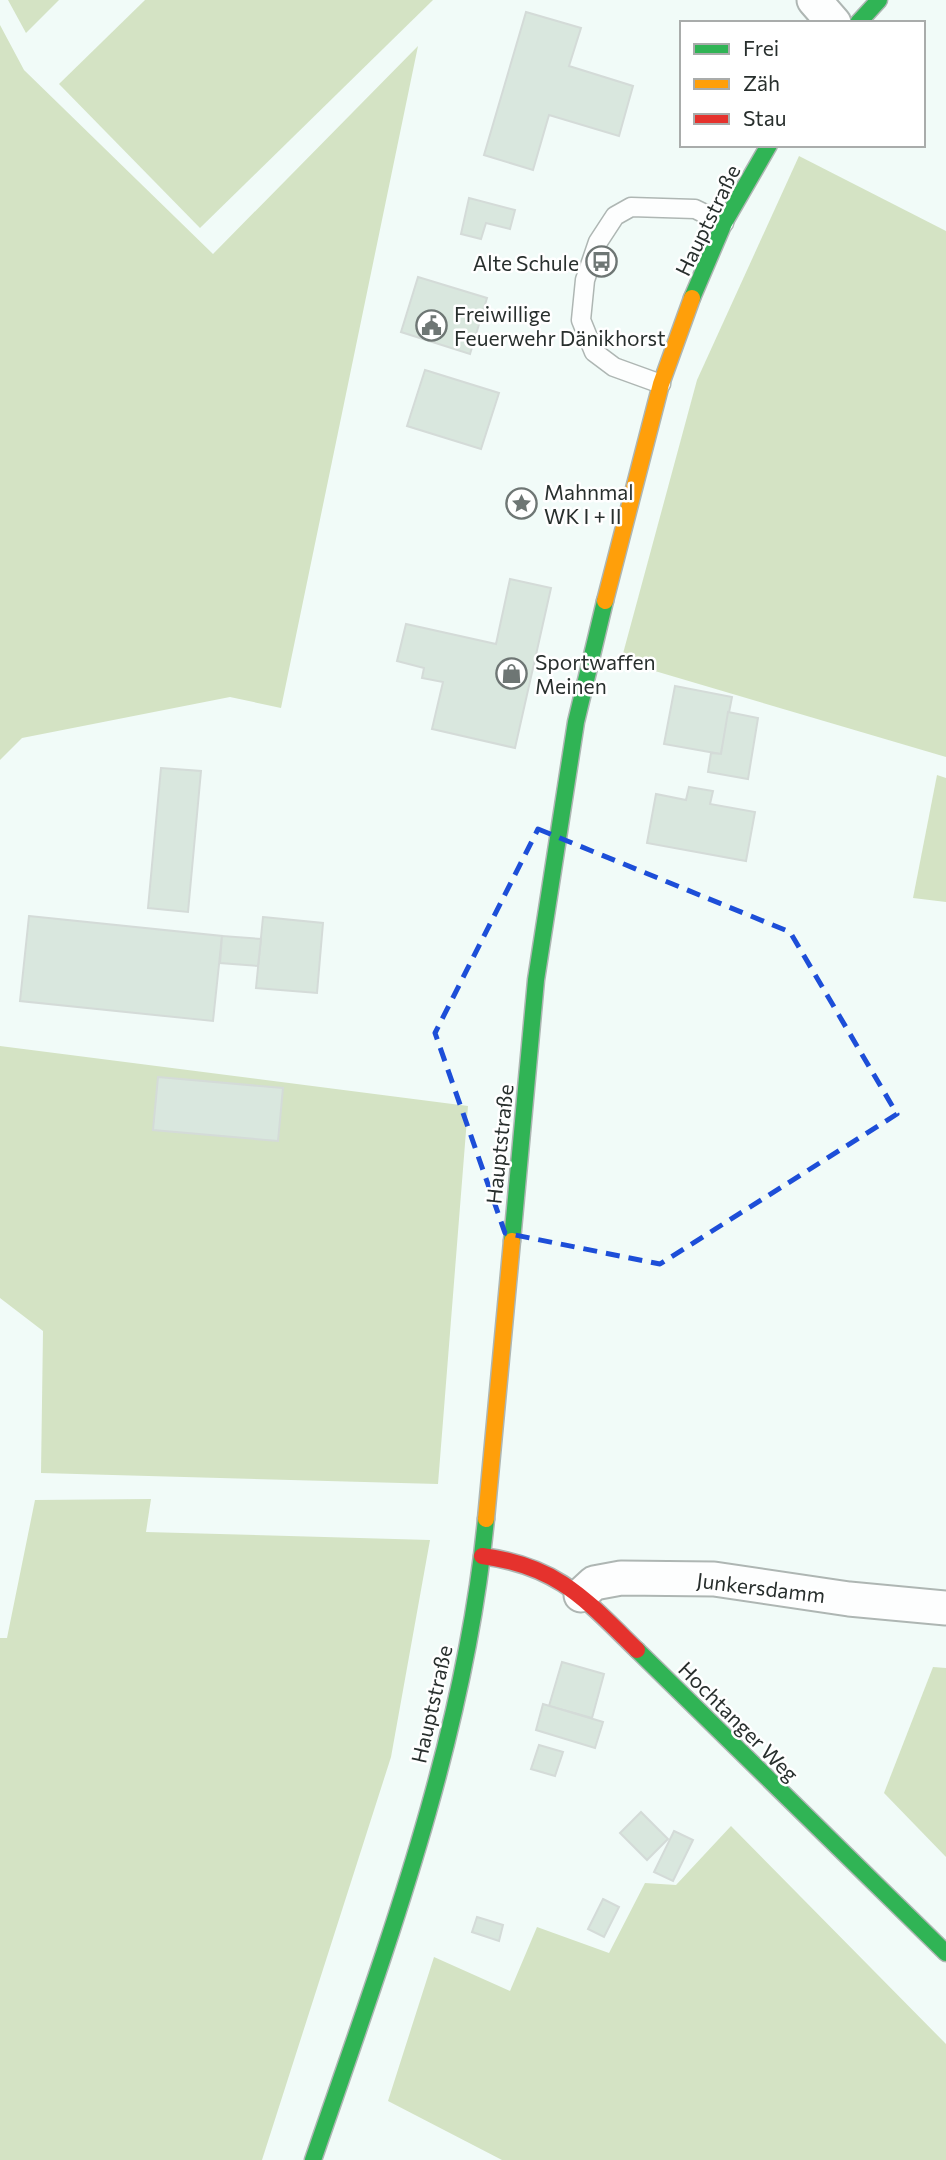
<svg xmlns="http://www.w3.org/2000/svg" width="946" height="2160" font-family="Commissioner,sans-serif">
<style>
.green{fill:#d4e3c4}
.building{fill:#d9e7de;stroke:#d4dbd8;stroke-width:2}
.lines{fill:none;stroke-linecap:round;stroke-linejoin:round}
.lane-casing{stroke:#aeb6b3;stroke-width:21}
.street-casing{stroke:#aeb6b3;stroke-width:37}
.fast-casing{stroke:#aeb6b3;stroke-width:19}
.slow-casing{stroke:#aeb6b3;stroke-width:19}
.jam-casing{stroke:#aeb6b3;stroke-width:19}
.lane{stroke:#fdfefe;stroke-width:18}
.street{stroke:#fdfefe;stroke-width:33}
.fast{stroke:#30b455;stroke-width:16}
.slow{stroke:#ff9f0a;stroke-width:16}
.jam{stroke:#e5322d;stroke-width:16}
.marked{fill:none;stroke:#1d4ed8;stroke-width:5;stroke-dasharray:14 9;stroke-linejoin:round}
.labels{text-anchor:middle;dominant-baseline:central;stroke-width:5;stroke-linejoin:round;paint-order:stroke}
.street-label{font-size:21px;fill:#282f2d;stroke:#fff}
.poi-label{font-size:21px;fill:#282f2d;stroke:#fff;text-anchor:start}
</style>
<rect width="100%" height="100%" fill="#f1fbf8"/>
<!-- green -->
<g class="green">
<polygon points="8,0 59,0 26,33"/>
<polygon points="145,0 433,0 200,228 59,84"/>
<polygon points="0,25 24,70 213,254 418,46 281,708 230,697 22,738 0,760"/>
<polygon points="799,156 946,231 946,757 621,661 697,380"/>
<polygon points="937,775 946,778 946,902 913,898"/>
<polygon points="0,1046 468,1106 438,1484 41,1473 43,1331 0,1298"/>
<polygon points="151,1499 146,1532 430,1540 391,1757 262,2160 0,2160 0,1638 7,1638 35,1500"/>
<polygon points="933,1667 946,1668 946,1857 884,1793"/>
<polygon points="731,1826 946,2044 946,2160 502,2160 388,2101 434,1957 510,1991 537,1927 609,1953 645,1883 676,1885"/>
</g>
<!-- building -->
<g class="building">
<polygon points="526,12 581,28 569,66 633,86 619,136 549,115 533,170 484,155"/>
<polygon points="469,198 515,210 510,229 486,223 481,239 461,234"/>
<polygon points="418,277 487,298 470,354 401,332"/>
<polygon points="425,370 499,393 481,449 407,426"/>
<polygon points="510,579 551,588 515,748 432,729 443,682 422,678 424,668 397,661 406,624 496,644"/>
<polygon points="675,686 732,697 721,754 664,744"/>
<polygon points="728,712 758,718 748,779 708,772 711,753 721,754"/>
<polygon points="161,768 201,771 188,912 148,908"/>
<polygon points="689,787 713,791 710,804 755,812 746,861 647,843 656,794 686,800"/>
<polygon points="29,916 222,936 213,1021 20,1001"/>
<polygon points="263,917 323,923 317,993 256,988"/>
<polygon points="222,936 261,939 258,966 220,963"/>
<polygon points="158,1077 283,1088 278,1141 153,1130"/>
<polygon points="562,1662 604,1674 592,1718 549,1706"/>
<polygon points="543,1704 603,1722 595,1748 536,1730"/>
<polygon points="539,1745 563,1752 555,1776 531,1769"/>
<polygon points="641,1812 668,1839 647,1860 620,1833"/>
<polygon points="674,1831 693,1840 673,1881 654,1872"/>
<polygon points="603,1899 619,1907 604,1937 588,1929"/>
<polygon points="477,1917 503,1925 499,1941 472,1932"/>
</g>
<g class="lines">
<defs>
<polyline id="lane" points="661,384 614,367 594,352 581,320 585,280 598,242 615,216 631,207 695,209 724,223"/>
<g id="street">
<polyline points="814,0 834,23"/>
<polyline points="581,1595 594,1583 621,1578 714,1579 849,1599 946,1608"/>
</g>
<g id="fast">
<polyline points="858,23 879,0"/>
<polyline points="692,298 724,223 769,145"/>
<polyline points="512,1241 536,980 576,722 605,601"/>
<polyline points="637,1650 946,1953"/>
<path d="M313,2160C385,1951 465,1740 486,1519"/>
</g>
<g id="slow">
<polyline points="605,601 661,384 692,298"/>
<polyline points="486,1519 512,1241"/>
</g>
<path id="jam" d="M482,1556C558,1566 585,1599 637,1650"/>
</defs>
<!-- lane casing -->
<use href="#lane" class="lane-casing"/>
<!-- street casing -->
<use href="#street" class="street-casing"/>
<!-- fast casing -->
<use href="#fast" class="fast-casing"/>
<!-- slow casing -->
<use href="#slow" class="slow-casing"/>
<!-- jam casing -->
<use href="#jam" class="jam-casing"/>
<!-- lane -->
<use href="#lane" class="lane"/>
<!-- street -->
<use href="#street" class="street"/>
<!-- fast -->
<use href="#fast" class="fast"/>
<!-- slow -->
<use href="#slow" class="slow"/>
<!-- jam -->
<use href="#jam" class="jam"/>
</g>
<!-- marked area -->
<path class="marked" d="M538,829L790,932L897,1114L660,1264L505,1233L435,1033Z"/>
<!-- icons -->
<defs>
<symbol id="bus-ring" viewBox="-11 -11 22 22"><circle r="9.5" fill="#fff" stroke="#6e7674" stroke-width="1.5"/><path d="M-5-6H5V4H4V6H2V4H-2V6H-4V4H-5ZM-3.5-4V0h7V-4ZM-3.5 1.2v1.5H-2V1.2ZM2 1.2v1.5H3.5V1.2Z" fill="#6e7674"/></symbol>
<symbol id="civic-ring" viewBox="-11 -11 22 22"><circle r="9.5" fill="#fff" stroke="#6e7674" stroke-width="1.5"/><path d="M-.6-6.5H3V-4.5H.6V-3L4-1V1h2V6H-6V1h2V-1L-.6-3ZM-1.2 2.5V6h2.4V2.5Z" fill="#6e7674"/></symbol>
<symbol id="sight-ring" viewBox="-11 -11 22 22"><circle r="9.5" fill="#fff" stroke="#6e7674" stroke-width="1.5"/><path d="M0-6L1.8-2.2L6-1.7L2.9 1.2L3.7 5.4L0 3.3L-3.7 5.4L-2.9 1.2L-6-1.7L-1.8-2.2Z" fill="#6e7674"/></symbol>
<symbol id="shop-ring" viewBox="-11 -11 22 22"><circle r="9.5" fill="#fff" stroke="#6e7674" stroke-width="1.5"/><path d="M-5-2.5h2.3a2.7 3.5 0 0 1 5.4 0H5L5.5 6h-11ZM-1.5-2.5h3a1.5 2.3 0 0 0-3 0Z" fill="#6e7674"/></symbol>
</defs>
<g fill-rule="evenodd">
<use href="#bus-ring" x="584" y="244" width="35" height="35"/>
<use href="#civic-ring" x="414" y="308" width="35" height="35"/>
<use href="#sight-ring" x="504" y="486" width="35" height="35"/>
<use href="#shop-ring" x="494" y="656" width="35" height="35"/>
</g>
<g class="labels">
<!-- street labels -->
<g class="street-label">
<text transform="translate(707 220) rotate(-64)">Hauptstraße</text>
<text transform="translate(499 1144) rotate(-84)">Hauptstraße</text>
<text transform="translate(761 1587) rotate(7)">Junkersdamm</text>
<text transform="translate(431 1704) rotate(-77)">Hauptstraße</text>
<text transform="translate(739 1721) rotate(45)">Hochtanger Weg</text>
</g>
<!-- poi labels -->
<g class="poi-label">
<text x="579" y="262" text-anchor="end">Alte Schule</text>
<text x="454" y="313">Freiwillige<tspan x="454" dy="24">Feuerwehr Dänikhorst</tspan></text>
<text x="544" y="491">Mahnmal<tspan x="544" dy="24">WK I + II</tspan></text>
<text x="535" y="661">Sportwaffen<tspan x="535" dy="24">Meinen</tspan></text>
</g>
</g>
<!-- legend -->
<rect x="680" y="21" width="245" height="126" fill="#ffffff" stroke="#a9acab" stroke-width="2"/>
<rect x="694" y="44" width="35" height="10" fill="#30b455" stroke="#a9acab" stroke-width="2"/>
<text x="743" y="56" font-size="21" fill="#282f2d">Frei</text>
<rect x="694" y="79" width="35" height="10" fill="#ff9f0a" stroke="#a9acab" stroke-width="2"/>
<text x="743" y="91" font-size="21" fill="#282f2d">Zäh</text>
<rect x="694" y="114" width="35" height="10" fill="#e5322d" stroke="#a9acab" stroke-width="2"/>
<text x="743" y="126" font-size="21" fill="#282f2d">Stau</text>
</svg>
